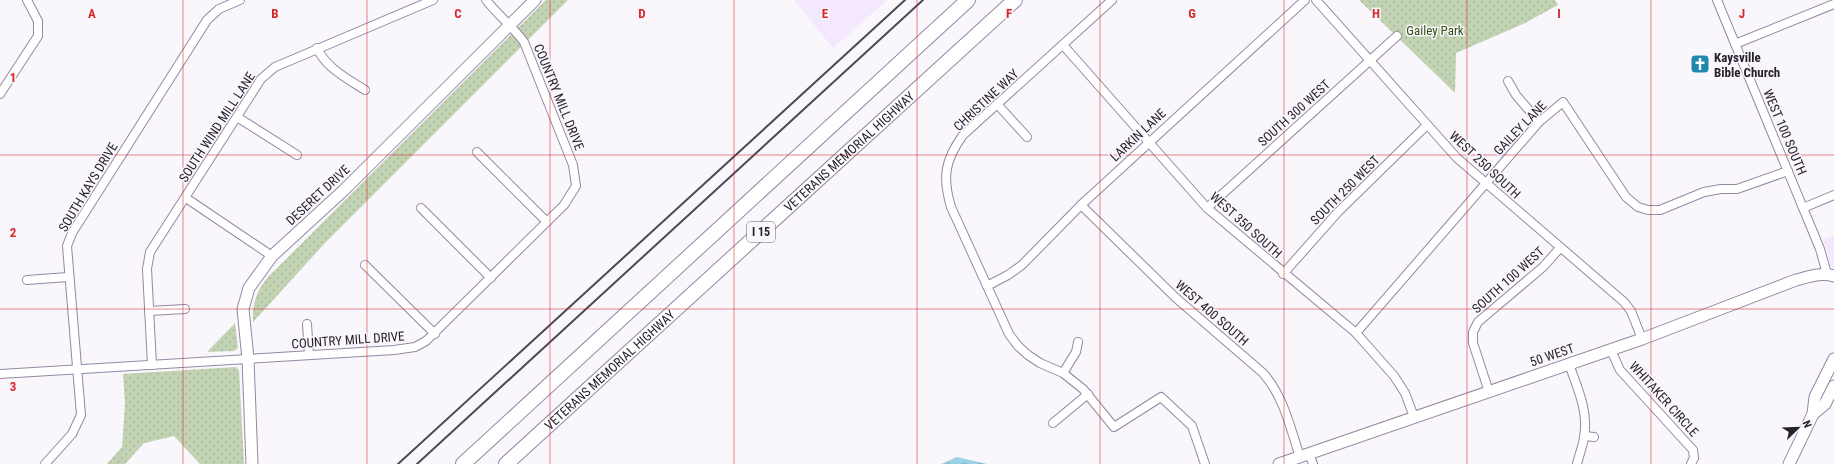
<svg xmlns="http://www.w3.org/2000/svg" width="1834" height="464" font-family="'Roboto Condensed',sans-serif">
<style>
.built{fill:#f3e8fe}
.park{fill:url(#park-dots)}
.water{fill:url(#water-waves)}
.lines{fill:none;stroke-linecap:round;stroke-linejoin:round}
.street-casing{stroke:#9588a3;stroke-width:10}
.secondary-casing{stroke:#9588a3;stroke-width:13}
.highway-casing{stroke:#9588a3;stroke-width:16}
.street{stroke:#fff;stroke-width:8}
.secondary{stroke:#fff;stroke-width:11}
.highway{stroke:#fff;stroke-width:14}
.rail{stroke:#4e4a54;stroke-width:2}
.grid{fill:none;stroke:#d62828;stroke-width:1;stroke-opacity:0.55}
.labels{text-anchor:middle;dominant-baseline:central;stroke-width:3;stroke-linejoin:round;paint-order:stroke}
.shield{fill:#f9f6fc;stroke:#66626b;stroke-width:1}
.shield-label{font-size:12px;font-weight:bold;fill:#27222d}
.park-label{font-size:13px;fill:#345116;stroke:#f9f6fc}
.poi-label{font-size:13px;font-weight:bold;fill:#27222d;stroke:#f9f6fc;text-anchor:start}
.street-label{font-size:13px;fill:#27222d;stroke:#f9f6fc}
.grid-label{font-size:13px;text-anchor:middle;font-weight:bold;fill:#d62828;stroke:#f9f6fc;stroke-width:3;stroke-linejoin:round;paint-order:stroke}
</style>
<defs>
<pattern id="park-dots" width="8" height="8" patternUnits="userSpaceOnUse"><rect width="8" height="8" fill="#c1d3b2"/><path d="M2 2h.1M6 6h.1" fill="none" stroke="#a6b599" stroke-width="1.8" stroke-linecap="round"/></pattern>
<pattern id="water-waves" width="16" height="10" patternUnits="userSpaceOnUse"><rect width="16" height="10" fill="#9ad3e3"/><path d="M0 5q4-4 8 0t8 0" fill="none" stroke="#85b5c3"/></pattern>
</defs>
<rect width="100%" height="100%" fill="#f9f6fc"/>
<!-- built -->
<g class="built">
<polygon points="794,0 887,0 833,48"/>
<polygon points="1834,235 1834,269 1830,266 1828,253 1823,239"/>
</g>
<!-- park -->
<g class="park">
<path d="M546,0H568L325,243L253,322C252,303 257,289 270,275Z"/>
<polygon points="1359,0 1555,0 1558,5 1523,24 1456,53 1455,93"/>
<polygon points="235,323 238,348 234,351 207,352"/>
<polygon points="236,367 239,370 244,464 200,464 174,436 144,443 125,464 107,464 122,447 125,404 123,374"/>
</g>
<!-- water -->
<polygon class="water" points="957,457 987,464 941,464"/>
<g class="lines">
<defs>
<g id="street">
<path d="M1112,0L963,135C945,160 942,177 951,207L1009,334L1018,346L1028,355L1040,363L1063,373L1083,389L1114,427L1161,397L1192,426L1205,464"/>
<polyline points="1316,0 1457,158 1624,302 1631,311 1642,339"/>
<polyline points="1717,0 1820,249 1827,274"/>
<polyline points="1735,44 1834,4"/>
<polyline points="1063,45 1207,208 1356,333 1394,376 1405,393 1414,417"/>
<path d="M317,48C326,68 348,79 365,90"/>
<polyline points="1508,81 1516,95 1539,122"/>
<polyline points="0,94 38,36 38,21 27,0"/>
<polyline points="997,104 1027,137"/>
<polyline points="237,117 297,155"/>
<polyline points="477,152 547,222"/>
<polyline points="186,198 272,256"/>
<path d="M1081,205L1176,298L1263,373C1284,397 1290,427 1300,457"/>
<polyline points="421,208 491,278"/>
<polyline points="1207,208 1397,36"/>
<polyline points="1803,208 1834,195"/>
<polyline points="365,265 435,334"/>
<polyline points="1283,274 1338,212 1427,125"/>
<polyline points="27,280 68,277"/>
<polyline points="987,286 1008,275 1022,265 1081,205 1305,0"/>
<polyline points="149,311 185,309"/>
<polyline points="307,324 309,355"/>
<polyline points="1356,333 1539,122 1563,102 1626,197 1638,207 1648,210 1660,210 1704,192 1721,189 1737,189 1788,171"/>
<polyline points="1611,350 1620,370 1693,450 1694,458 1691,464"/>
<path d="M1569,364C1577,387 1589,412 1584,437C1583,446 1579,455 1577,464"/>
<polyline points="152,365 147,269 150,252 261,79 275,67 433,0"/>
<polyline points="1063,373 1076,352 1078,342"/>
<path d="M0,374L394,350L415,347L426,341L564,205L576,186L573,165L524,42C513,27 498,15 486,0"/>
<polyline points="1489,392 1473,343 1473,332 1478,322 1543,267 1560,248"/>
<polyline points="1053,423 1088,394"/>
<polyline points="1585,436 1594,437"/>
<polyline points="1309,453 1313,464"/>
<polyline points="45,464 72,434 81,415 67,246 72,233 207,20 219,9 240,0"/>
</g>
<g id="secondary">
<polyline points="1813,414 1825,404 1834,386"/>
<polyline points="252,464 248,359 243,309 249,288 272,256 344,190 535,0"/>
<path d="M1279,464L1642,339L1796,280C1808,277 1821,272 1834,276"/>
<polyline points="1789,464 1813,414 1815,397 1834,359"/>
</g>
<g id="highway">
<polyline points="463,464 968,0"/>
<path id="s1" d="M506,464L1015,0"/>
</g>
</defs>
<!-- street casing -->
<use href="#street" class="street-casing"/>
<!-- secondary casing -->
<use href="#secondary" class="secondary-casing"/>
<!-- highway casing -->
<use href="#highway" class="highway-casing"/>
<!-- street -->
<use href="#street" class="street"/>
<!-- secondary -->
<use href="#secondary" class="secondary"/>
<!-- highway -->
<use href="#highway" class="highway"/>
<!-- rail -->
<g class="rail">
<polyline points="398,464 905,0"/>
<polyline points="417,464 923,0"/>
</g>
</g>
<!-- grid -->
<path class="grid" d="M183,0V464M367,0V464M550,0V464M734,0V464M917,0V464M1100,0V464M1284,0V464M1467,0V464M1651,0V464M0,155H1834M0,309H1834"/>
<!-- icons -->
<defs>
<symbol id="church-square" viewBox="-11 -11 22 22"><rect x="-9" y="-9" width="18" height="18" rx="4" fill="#2088b0" stroke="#f9f6fc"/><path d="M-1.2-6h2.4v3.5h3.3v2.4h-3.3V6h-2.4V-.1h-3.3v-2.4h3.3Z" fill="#fff"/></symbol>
</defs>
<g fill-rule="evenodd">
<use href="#church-square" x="1689" y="53" width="22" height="22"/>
</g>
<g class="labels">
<!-- shield labels -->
<rect class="shield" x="747" y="222" width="28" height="20" rx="3"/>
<g class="shield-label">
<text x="761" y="232">I 15</text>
</g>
<!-- park labels -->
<g class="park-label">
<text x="1435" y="30">Gailey Park</text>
</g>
<!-- poi labels -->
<g class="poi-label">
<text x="1714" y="57">Kaysville<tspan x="1714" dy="15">Bible Church</tspan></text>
</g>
<!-- street labels -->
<g class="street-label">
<text transform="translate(559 97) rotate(68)">COUNTRY MILL DRIVE</text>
<text transform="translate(986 100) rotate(-43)">CHRISTINE WAY</text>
<text transform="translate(1294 113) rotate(-42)">SOUTH 300 WEST</text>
<text transform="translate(217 127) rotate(-57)">SOUTH WIND MILL LANE</text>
<text transform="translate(1520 128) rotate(-46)">GAILEY LANE</text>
<text transform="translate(1785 132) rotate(67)">WEST 100 SOUTH</text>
<text transform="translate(1138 135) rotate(-43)">LARKIN LANE</text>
<text stroke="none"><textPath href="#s1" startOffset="464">VETERANS MEMORIAL HIGHWAY</textPath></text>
<text transform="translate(1485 165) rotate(43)">WEST 250 SOUTH</text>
<text transform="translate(88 187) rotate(-59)">SOUTH KAYS DRIVE</text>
<text transform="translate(1345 190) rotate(-45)">SOUTH 250 WEST</text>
<text transform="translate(318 195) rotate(-43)">DESERET DRIVE</text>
<text transform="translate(1246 225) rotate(42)">WEST 350 SOUTH</text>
<text transform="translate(1508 280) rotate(-42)">SOUTH 100 WEST</text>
<text transform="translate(1212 313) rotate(41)">WEST 400 SOUTH</text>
<text transform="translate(348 340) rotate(-4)">COUNTRY MILL DRIVE</text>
<text transform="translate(1552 355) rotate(-19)">50 WEST</text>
<text stroke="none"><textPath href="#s1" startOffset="140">VETERANS MEMORIAL HIGHWAY</textPath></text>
<text transform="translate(1664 399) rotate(48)">WHITAKER CIRCLE</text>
</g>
</g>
<g class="grid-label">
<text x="92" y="18">A</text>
<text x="275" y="18">B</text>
<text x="458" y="18">C</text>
<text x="642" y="18">D</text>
<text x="825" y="18">E</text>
<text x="1009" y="18">F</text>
<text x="1192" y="18">G</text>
<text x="1376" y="18">H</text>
<text x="1559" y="18">I</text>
<text x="1742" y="18">J</text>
<text x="13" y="82">1</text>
<text x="13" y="237">2</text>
<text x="13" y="391">3</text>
</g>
<!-- north arrow -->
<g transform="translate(1798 428) rotate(67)" stroke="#f9f6fc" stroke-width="3" paint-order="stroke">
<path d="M0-3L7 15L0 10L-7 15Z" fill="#27222d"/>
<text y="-6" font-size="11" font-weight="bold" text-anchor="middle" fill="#27222d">N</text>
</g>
</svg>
